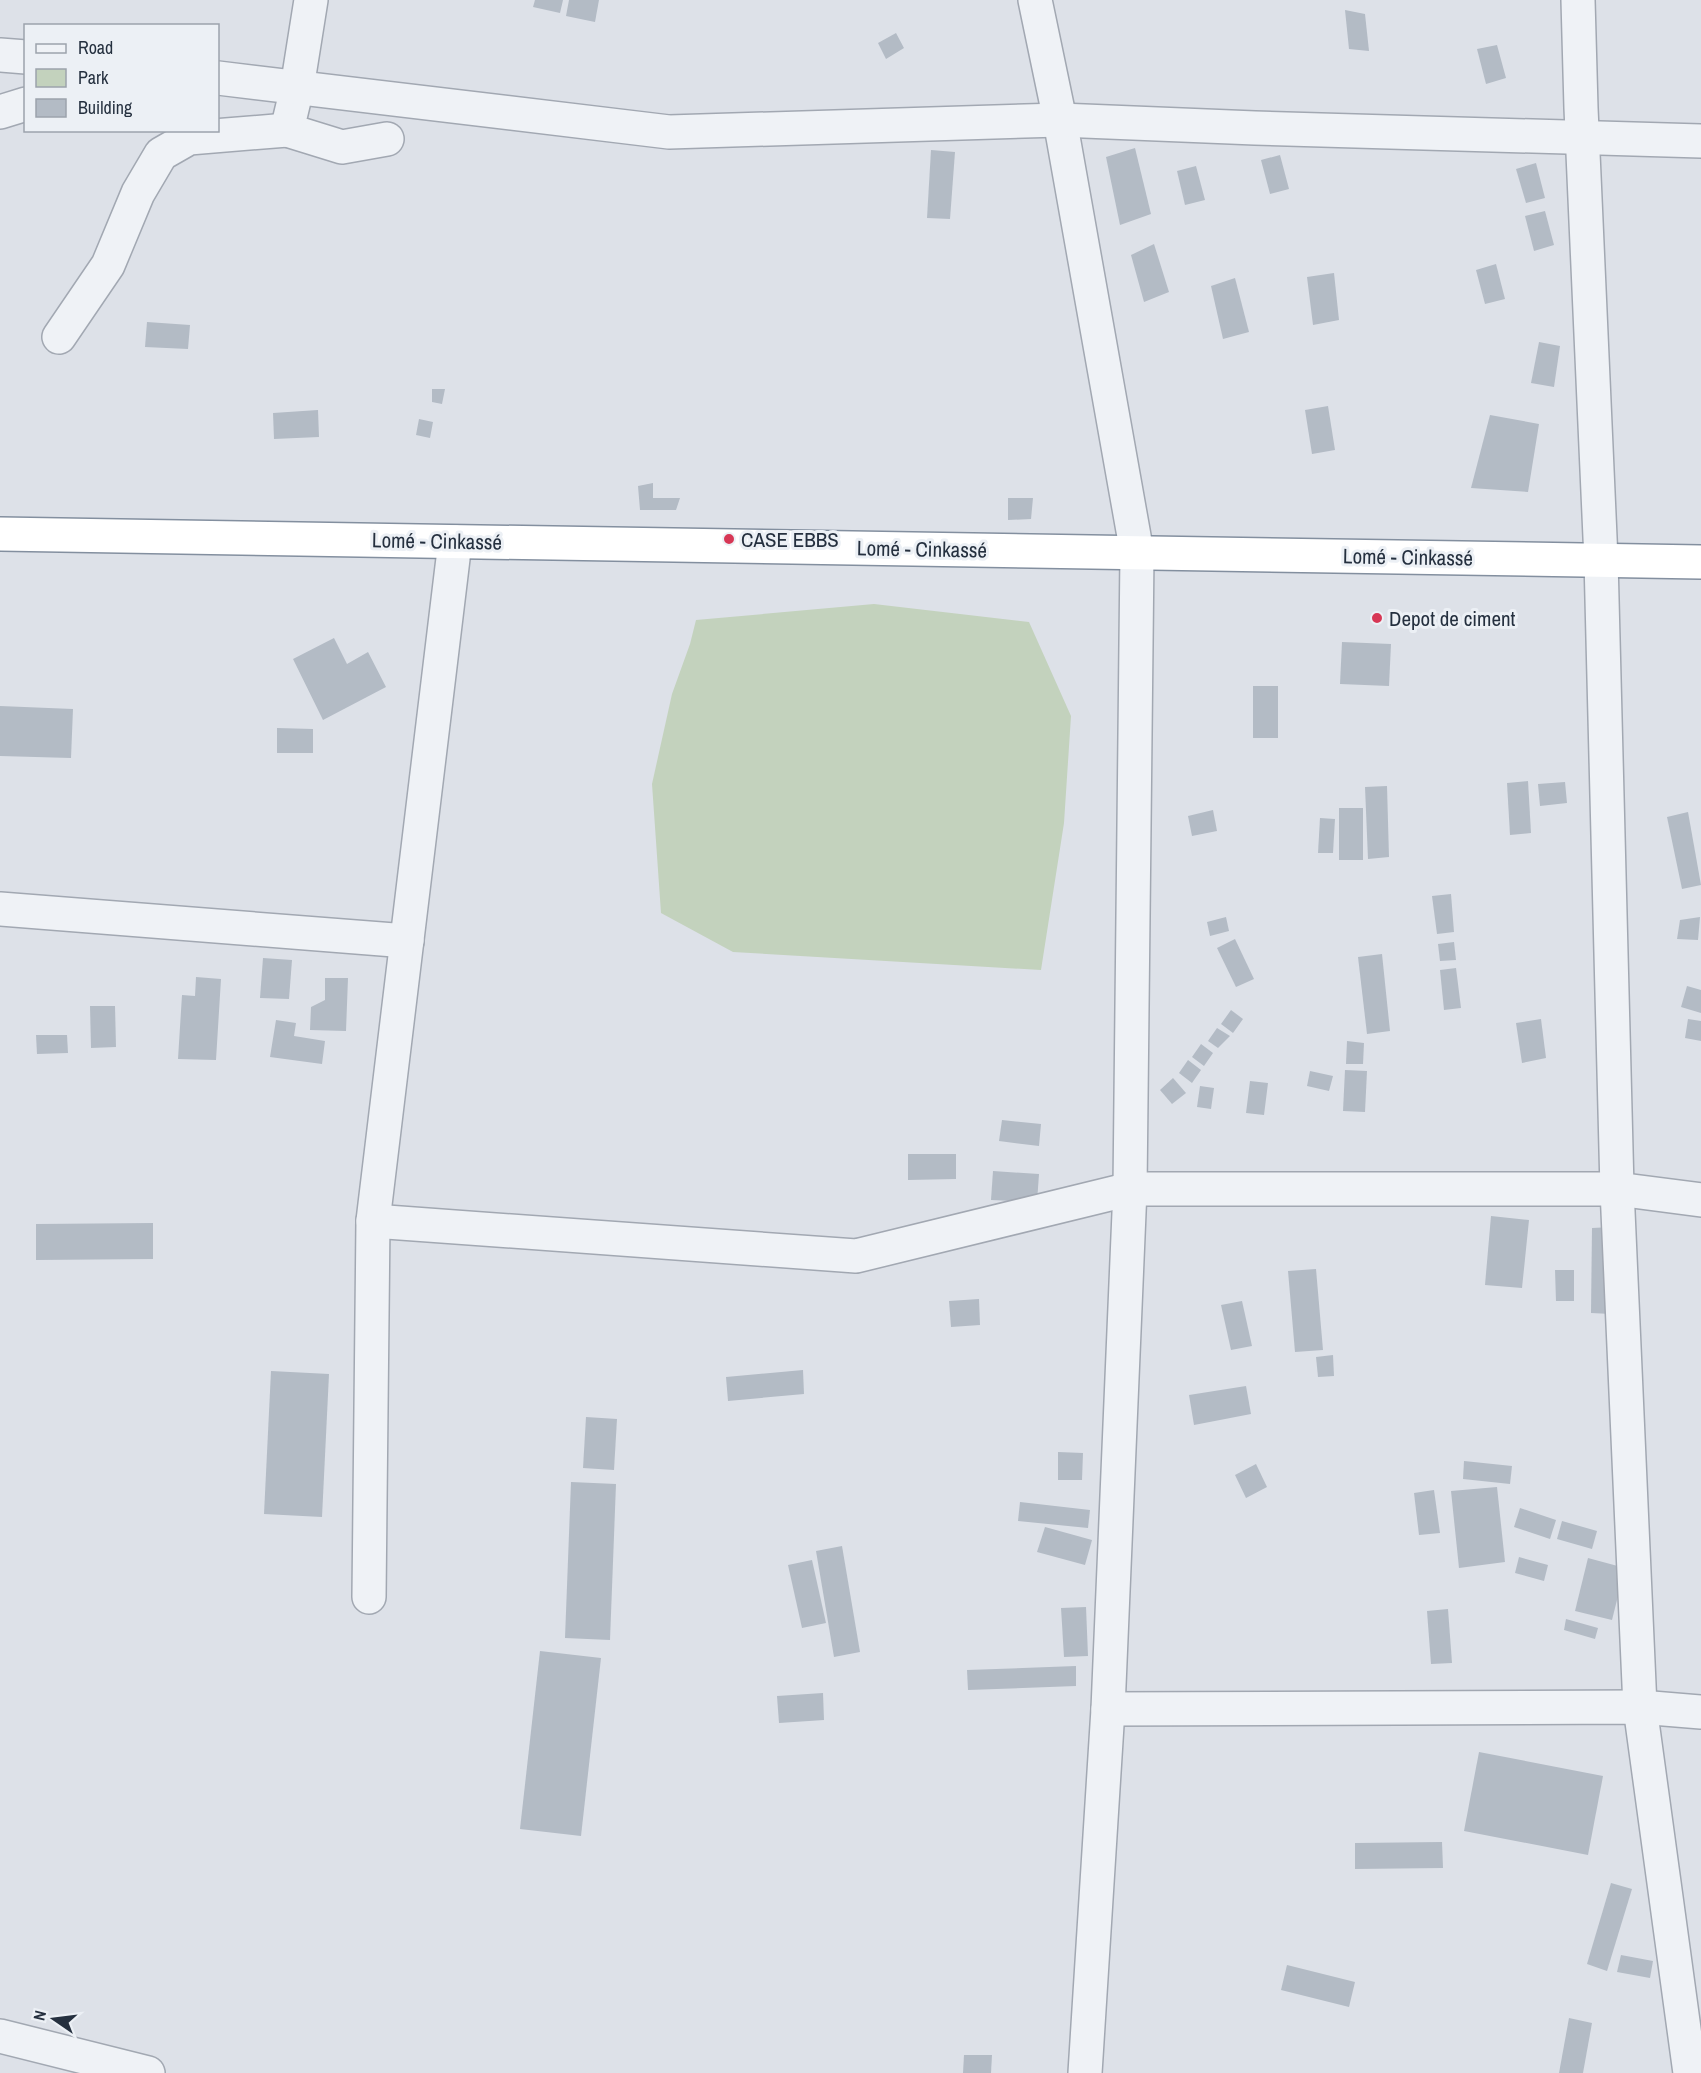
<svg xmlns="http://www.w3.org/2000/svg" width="1701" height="2073" font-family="'Archivo Narrow',sans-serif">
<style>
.green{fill:#c3d2bd}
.building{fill:#b3bbc5}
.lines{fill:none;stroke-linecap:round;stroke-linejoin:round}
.minor-casing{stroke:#a2a8b2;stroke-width:36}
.highway-casing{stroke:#838f9f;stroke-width:36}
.minor{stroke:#eff2f6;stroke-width:33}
.highway{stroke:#fff;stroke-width:33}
.poi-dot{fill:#d73755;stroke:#ecf0f5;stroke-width:2}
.labels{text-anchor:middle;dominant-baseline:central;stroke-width:6;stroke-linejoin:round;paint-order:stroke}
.poi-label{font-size:21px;fill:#25303f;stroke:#ecf0f5;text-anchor:start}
.street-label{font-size:21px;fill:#25303f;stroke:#ecf0f5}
</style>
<rect width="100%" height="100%" fill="#dde1e8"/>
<!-- green -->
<polygon class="green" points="874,604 1029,622 1071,716 1064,823 1041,970 733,952 661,913 652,784 672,694 690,644 696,620"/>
<!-- building -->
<g class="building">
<polygon points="535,0 563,0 560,13 533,7"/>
<polygon points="569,0 599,0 595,22 566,16"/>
<polygon points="1345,10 1365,14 1369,51 1349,49"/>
<polygon points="896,33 904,48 886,59 878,43"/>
<polygon points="1497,45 1506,78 1486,84 1477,49"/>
<polygon points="1135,148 1151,214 1120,225 1106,157"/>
<polygon points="931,150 955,152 950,219 927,218"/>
<polygon points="1280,155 1289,189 1270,194 1261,160"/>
<polygon points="1536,163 1545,198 1526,203 1516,169"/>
<polygon points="1196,166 1205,200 1185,205 1177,171"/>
<polygon points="1545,211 1554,245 1534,251 1525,216"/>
<polygon points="1154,244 1169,292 1144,302 1131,255"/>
<polygon points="1496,264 1505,299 1485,304 1476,270"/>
<polygon points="1334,273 1339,320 1313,325 1307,277"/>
<polygon points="1235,278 1249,332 1223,339 1211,286"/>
<polygon points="147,322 190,325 188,349 145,347"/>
<polygon points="1539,342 1560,346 1554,387 1531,383"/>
<polygon points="432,389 445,389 442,404 432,402"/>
<polygon points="1328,406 1335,450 1312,454 1305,410"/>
<polygon points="318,410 319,437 274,439 273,413"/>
<polygon points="1490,415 1539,424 1528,492 1471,488"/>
<polygon points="419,419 433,422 430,438 416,435"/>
<polygon points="653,483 653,498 680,498 676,510 640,510 638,486"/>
<polygon points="1008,498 1033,498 1031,519 1008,520"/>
<polygon points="334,638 347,664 368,652 386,687 323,720 293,659"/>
<polygon points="1342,642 1391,644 1389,686 1340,684"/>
<rect x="1253" y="686" width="25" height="52"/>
<polygon points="0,706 73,709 71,758 0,756"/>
<polygon points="277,728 313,729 313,753 277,753"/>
<polygon points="1528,781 1531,833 1510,835 1507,783"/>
<polygon points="1565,782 1567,803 1540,806 1538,784"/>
<polygon points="1387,786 1389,857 1368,859 1365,787"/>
<rect x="1339" y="808" width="24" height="52"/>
<polygon points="1213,810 1217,831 1192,836 1188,816"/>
<polygon points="1688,812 1701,885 1682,889 1667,817"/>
<polygon points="1320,818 1335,819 1333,853 1318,853"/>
<polygon points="1451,894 1454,932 1437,934 1432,896"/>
<polygon points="1226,917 1229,931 1210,936 1207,922"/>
<polygon points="1700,917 1698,940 1677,939 1680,920"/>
<polygon points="1235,939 1254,979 1236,987 1217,948"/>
<polygon points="1454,942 1456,960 1440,961 1438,944"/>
<polygon points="1382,954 1390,1031 1367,1034 1358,957"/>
<polygon points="263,958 292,960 289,999 260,998"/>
<polygon points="1456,968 1461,1008 1444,1010 1440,970"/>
<polygon points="196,977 221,979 216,1060 178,1059 182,995 195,996"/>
<polygon points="325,978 348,978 346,1031 310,1030 311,1007 325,1000"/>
<polygon points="1687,986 1701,990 1701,1013 1681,1007"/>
<polygon points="90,1006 115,1006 116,1047 91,1048"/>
<polygon points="1231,1010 1243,1019 1233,1033 1221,1024"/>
<polygon points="1541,1019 1546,1058 1522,1063 1516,1023"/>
<polygon points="1688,1019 1701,1021 1701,1041 1685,1038"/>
<polygon points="276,1020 296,1023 294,1036 325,1041 322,1064 270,1057"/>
<polygon points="1217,1028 1230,1036 1218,1048 1208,1041"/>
<polygon points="36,1035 67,1035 68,1053 37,1054"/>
<polygon points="1347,1041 1364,1043 1363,1064 1346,1064"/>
<polygon points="1201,1044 1213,1053 1204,1066 1192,1057"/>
<polygon points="1188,1060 1201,1070 1192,1083 1179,1073"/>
<polygon points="1345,1070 1367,1071 1365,1112 1343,1111"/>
<polygon points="1310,1071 1333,1076 1329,1091 1307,1086"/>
<polygon points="1173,1078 1186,1093 1172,1104 1160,1090"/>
<polygon points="1250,1081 1268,1083 1264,1115 1246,1113"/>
<polygon points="1200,1086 1214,1088 1211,1109 1197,1107"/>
<polygon points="1002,1120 1041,1124 1039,1146 999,1141"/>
<polygon points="908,1154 956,1154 956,1179 908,1180"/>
<polygon points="993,1171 1039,1174 1037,1202 991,1200"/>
<polygon points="1491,1216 1529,1220 1522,1288 1485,1285"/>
<polygon points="153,1223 153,1259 36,1260 36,1224"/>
<polygon points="1612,1227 1611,1314 1591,1313 1592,1228"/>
<polygon points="1316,1269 1323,1350 1295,1352 1288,1271"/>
<polygon points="1555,1270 1574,1270 1574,1301 1556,1301"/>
<polygon points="979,1299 980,1325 951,1327 949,1301"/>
<polygon points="1242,1301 1252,1346 1231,1350 1221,1305"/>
<polygon points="1333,1355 1334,1376 1318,1377 1316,1357"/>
<polygon points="803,1370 804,1394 728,1401 726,1377"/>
<polygon points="271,1371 329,1374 322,1517 264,1514"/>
<polygon points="1246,1386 1251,1414 1194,1425 1189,1395"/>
<polygon points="586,1417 617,1419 614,1470 583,1468"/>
<polygon points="1058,1452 1083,1453 1082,1480 1058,1480"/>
<polygon points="1464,1461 1512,1466 1510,1484 1463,1479"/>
<polygon points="1256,1464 1267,1487 1246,1498 1235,1475"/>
<polygon points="571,1482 616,1484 610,1640 565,1638"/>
<polygon points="1497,1487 1505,1562 1459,1568 1451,1491"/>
<polygon points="1434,1490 1440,1533 1419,1535 1414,1493"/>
<polygon points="1020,1502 1090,1510 1088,1528 1018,1521"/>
<polygon points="1520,1508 1556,1520 1550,1539 1514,1527"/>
<polygon points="1562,1521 1597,1531 1592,1549 1557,1539"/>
<polygon points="1045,1527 1092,1540 1085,1565 1037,1552"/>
<polygon points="842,1546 860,1652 834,1657 816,1551"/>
<polygon points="1519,1557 1548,1565 1544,1581 1515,1573"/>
<polygon points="1588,1558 1625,1568 1612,1620 1575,1611"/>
<polygon points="812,1560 826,1623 802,1628 788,1565"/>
<polygon points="1086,1607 1088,1656 1064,1657 1061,1608"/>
<polygon points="1448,1609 1452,1663 1431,1664 1427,1611"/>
<polygon points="1566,1619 1598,1628 1595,1639 1564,1630"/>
<polygon points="540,1651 601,1658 581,1836 520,1829"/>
<polygon points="1076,1666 1076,1686 968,1690 967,1670"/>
<polygon points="823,1693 824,1720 779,1723 777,1696"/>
<polygon points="1479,1752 1603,1776 1588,1855 1464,1831"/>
<polygon points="1442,1842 1443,1868 1355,1869 1355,1843"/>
<polygon points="1611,1883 1632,1889 1607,1971 1587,1964"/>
<polygon points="1621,1955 1653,1961 1650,1978 1617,1972"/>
<polygon points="1287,1965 1355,1982 1349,2007 1281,1990"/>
<polygon points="1569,2018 1592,2023 1583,2073 1559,2073"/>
<polygon points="964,2055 992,2055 991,2073 963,2073"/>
</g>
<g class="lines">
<defs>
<g id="minor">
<polyline points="311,0 297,88 287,130 342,147 387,139"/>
<polyline points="1035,0 1060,120 1137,553 1130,1189 1108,1709 1085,2073"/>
<polyline points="1578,0 1581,108 1601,560 1617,1189 1640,1707 1690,2073"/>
<polyline points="0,55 26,57"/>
<polyline points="218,78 669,132 1060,120 1255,128 1701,141"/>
<polyline points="0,112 26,104"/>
<polyline points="59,337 108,265 138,193 161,154 189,138 287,130"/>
<polyline points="0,909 407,941"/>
<polyline points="373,1221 856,1256 1130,1189 1617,1189 1701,1200"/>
<polyline points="369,1597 373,1221 455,542"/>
<polyline points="1108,1709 1640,1707 1701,1712"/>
<polyline points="0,2036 148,2073"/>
</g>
<polyline id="highway" points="0,534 1701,562"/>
</defs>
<!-- minor casing -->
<use href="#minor" class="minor-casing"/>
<!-- highway casing -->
<use href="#highway" class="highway-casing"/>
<!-- minor -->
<use href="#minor" class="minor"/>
<!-- highway -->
<use href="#highway" class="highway"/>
</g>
<!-- markers -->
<g class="poi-dot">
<circle cx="729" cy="539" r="6"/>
<circle cx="1377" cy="618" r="6"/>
</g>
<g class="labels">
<!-- poi labels -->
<g class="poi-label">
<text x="741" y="539">CASE EBBS</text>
<text x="1389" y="618">Depot de ciment</text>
</g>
<!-- street labels -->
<g class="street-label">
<text transform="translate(437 541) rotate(1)">Lomé - Cinkassé</text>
<text transform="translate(922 549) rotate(1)">Lomé - Cinkassé</text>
<text transform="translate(1408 557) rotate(1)">Lomé - Cinkassé</text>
</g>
</g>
<!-- legend -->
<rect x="24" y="24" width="195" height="108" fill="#ecf0f5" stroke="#9ca3ac" stroke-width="1.5"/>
<rect x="36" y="44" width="30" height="9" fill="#eff2f6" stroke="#9ca3ac" stroke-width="1.5"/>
<text x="78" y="54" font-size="18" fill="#25303f">Road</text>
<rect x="36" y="69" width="30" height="18" fill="#c3d2bd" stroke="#9ca3ac" stroke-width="1.5"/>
<text x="78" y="84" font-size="18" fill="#25303f">Park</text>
<rect x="36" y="99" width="30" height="18" fill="#b3bbc5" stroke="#9ca3ac" stroke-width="1.5"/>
<text x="78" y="114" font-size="18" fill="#25303f">Building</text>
<!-- north arrow -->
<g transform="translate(54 2019) rotate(284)" stroke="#ecf0f5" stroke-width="4.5" paint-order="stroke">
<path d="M0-4.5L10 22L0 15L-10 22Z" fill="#25303f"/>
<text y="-9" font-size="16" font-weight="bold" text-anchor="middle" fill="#25303f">N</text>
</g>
</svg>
